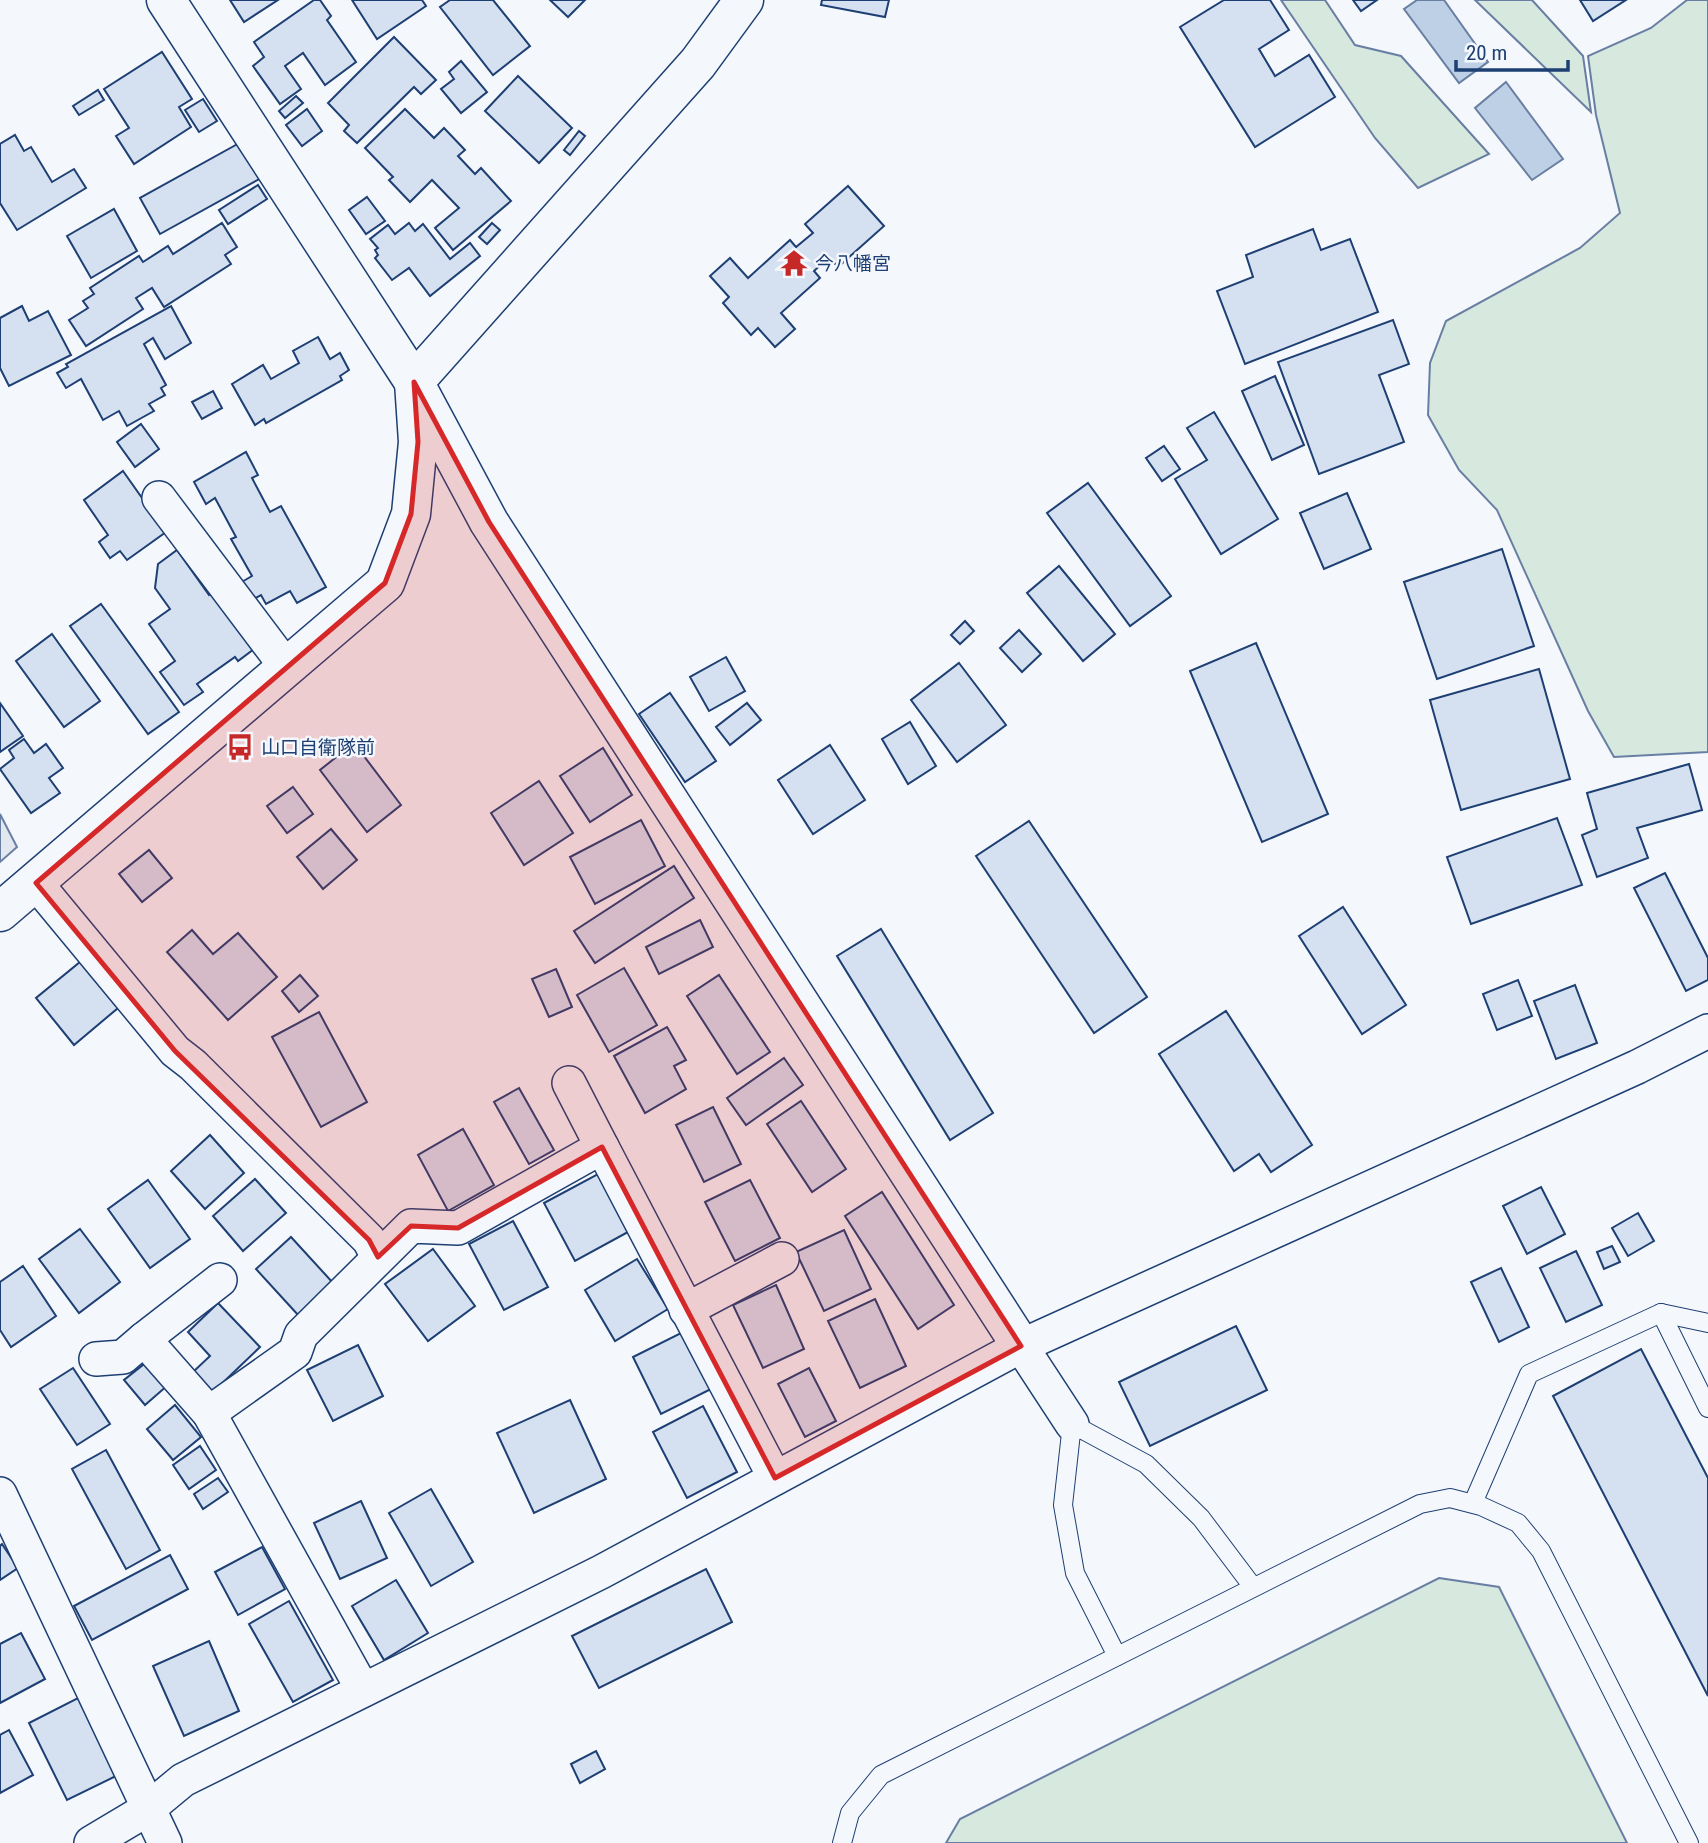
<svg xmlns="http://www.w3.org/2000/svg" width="1708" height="1843" font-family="'Roboto Condensed','Noto Sans JP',sans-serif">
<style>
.green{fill:#d7e8df;stroke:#687fa3;stroke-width:2}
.parking{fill:#e3e8f0;stroke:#687fa3;stroke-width:2}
.water{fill:#bed0e5;stroke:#687fa3;stroke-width:2}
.building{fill:#d5e0f0;stroke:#1d3f73;stroke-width:2}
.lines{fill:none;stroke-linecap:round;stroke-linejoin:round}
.service-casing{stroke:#1d3f73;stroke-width:20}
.minor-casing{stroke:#1d3f73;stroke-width:36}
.tertiary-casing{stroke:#1d3f73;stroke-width:41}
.service{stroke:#f4f7fb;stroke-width:18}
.minor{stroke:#f4f7fb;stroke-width:33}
.tertiary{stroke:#f4f7fb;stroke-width:38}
.marked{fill:#d62828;fill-opacity:0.2;stroke:#d62828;stroke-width:5;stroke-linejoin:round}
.labels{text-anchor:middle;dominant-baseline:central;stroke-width:5;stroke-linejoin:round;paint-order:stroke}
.poi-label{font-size:19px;fill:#1d3f73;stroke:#f4f7fb;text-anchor:start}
</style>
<rect width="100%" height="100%" fill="#f4f7fb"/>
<!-- green -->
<g class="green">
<polygon points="1281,0 1325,0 1355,45 1401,56 1489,154 1418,188 1375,138"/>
<polygon points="1475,0 1532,0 1583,56 1591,112"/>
<polygon points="1687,0 1708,0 1708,752 1614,757 1588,711 1497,510 1459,470 1428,415 1430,363 1446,321 1580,248 1620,213 1596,115 1588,56 1651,28"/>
<polygon points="1439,1578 1499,1587 1627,1843 946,1843 960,1819"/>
</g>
<!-- parking -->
<polygon class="parking" points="0,814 17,847 0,862"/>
<!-- water -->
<g class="water">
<polygon points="1417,0 1444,0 1488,62 1459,83 1404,9"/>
<polygon points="1506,82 1563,159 1532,180 1475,108"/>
</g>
<!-- building -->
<g class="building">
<polygon points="230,0 278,0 244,22"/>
<polygon points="314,0 320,0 331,16 327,20 356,62 325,85 303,53 285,66 301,89 280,104 253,66 264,57 254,42"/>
<polygon points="352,0 422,0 426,6 377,39"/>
<polygon points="450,0 493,0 530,46 493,75 440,7"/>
<polygon points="550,0 585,0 568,17"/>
<polygon points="822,0 889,0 885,17 821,5"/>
<polygon points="1224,0 1270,0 1289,30 1259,49 1275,76 1309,55 1335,97 1255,147 1180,27"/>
<polygon points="1353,0 1377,0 1361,11"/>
<polygon points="1580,0 1626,0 1593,21"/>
<polygon points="394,37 436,80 421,94 414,87 357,143 344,131 349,125 328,103"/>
<polygon points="162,52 192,99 179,107 191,127 134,164 116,136 129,128 104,89"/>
<polygon points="461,61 487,92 461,113 441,89 454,79 449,72"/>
<polygon points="518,76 572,128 539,163 485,111"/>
<polygon points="98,90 104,100 79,115 73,106"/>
<polygon points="296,96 303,103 285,118 279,111"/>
<polygon points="203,99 217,121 199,132 185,110"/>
<polygon points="307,109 322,131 302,146 286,125"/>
<polygon points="405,109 434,138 444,128 465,150 458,156 475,174 481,168 511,201 453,250 435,228 459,208 432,180 410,202 389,180 393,177 365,148"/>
<polygon points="579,131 585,136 570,155 564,150"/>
<polygon points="15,135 24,151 31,147 52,182 74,169 86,188 17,230 0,203 0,144"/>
<polygon points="243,141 263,177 160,234 140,198"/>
<polygon points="258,185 267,199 228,224 219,210"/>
<polygon points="848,186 884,226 838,267 829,257 814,271 820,278 781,313 795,329 775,347 758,328 751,335 723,303 729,297 710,276 730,258 748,278 790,240 796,247 813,233 805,224"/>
<polygon points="367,197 385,221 366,234 349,210"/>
<polygon points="114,209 137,251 91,278 67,236"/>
<polygon points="222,223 237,247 225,255 231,264 164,307 152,288 136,298 143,309 86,346 69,320 88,308 83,301 94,294 90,288 139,256 143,262 168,246 173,254"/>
<polygon points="409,223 415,231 423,224 450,259 470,243 480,256 430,296 409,268 392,280 375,258 378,255 375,250 378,248 370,239 388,225 395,234"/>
<polygon points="492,223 500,230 487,244 479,237"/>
<polygon points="1313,229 1321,250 1350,239 1378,312 1245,364 1217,291 1253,277 1246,255"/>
<polygon points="22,306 29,321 48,311 71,355 9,386 0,368 0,318"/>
<polygon points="171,306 191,343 165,359 153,338 144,344 166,385 161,388 165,395 149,404 154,411 127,426 119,411 103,420 81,379 66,388 57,373 68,367 66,364"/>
<polygon points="1393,320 1409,364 1379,375 1404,442 1319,474 1278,362"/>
<polygon points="318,337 330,359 340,353 349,370 340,376 342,380 266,423 264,419 255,425 232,384 263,365 271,379 299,363 293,351"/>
<polygon points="1275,376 1304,445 1272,460 1242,391"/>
<polygon points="213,391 222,408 202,419 192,402"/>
<polygon points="1214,412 1278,519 1221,554 1175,479 1207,460 1187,428"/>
<polygon points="141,424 159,449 135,467 117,442"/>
<polygon points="1164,446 1180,469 1162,481 1146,458"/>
<polygon points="246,452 258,475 252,478 270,512 281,506 326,587 297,603 290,591 266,604 261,595 250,601 240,583 252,576 231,539 236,537 215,498 206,504 194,482"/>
<polygon points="123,471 166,532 127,560 120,551 110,558 99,542 108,535 84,500"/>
<polygon points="1088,483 1171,596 1130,626 1047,513"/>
<polygon points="1347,493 1371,549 1324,569 1300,513"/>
<polygon points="1502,549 1534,646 1437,679 1404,582"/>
<polygon points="177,550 209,595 213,591 254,649 238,661 235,657 197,684 203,692 184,705 160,672 175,661 149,624 170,609 155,588 158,564"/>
<polygon points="1059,566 1115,634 1083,661 1027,593"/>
<polygon points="101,604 179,712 148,734 70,626"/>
<polygon points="965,621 974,631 960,644 951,635"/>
<polygon points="1019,630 1041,654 1022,672 1000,648"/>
<polygon points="52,634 100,701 64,727 16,661"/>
<polygon points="1256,643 1328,814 1262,842 1190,671"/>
<polygon points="726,657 745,691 709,711 690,677"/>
<polygon points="959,663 1006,725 957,762 911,700"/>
<polygon points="1539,669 1570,779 1461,810 1430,700"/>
<polygon points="670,693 716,761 685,782 639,714"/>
<polygon points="0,703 23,736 0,752"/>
<polygon points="747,703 761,720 730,745 716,727"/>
<polygon points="910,722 936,766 908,784 882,739"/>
<polygon points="24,739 34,753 46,744 63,768 49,778 60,793 31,813 0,769 14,758 9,750"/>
<polygon points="354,743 401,805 367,832 320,770"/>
<polygon points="830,745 865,800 813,834 778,780"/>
<polygon points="603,748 632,795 590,822 560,776"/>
<polygon points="1689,764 1702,810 1637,828 1648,858 1597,877 1582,835 1597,829 1587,793"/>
<polygon points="539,781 573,833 524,865 491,813"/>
<polygon points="293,787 313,814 287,833 267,806"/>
<polygon points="1557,818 1582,885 1471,924 1447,857"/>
<polygon points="641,820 665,866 595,904 570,857"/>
<polygon points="1029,821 1147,997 1094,1033 976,856"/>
<polygon points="331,829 357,860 323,889 297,857"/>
<polygon points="149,850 172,878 142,902 119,874"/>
<polygon points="674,866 694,898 595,963 574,931"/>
<polygon points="1665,873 1708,958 1708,980 1686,991 1634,888"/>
<polygon points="1343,907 1406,1005 1362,1034 1299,936"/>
<polygon points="700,920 713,947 659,974 646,947"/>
<polygon points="881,929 993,1113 950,1140 837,956"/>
<polygon points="192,930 213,954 238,933 277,977 228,1020 167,952"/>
<polygon points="80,962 118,1008 74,1045 36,998"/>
<polygon points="624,968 657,1025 609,1052 577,995"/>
<polygon points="556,969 572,1007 549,1017 532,979"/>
<polygon points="300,975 318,996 299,1012 282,991"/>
<polygon points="719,975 770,1052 737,1074 687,996"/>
<polygon points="1518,980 1532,1016 1497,1030 1483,994"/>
<polygon points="1575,985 1597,1043 1556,1059 1534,1001"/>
<polygon points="1226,1011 1312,1145 1271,1172 1259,1154 1234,1171 1159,1054"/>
<polygon points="319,1012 367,1102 321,1127 272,1037"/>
<polygon points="667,1027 686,1060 674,1066 686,1089 645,1113 614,1056"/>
<polygon points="784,1058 803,1085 746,1125 727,1098"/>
<polygon points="519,1088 554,1150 529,1164 494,1102"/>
<polygon points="801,1101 846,1169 812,1192 767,1124"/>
<polygon points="713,1107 741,1164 704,1182 676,1125"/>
<polygon points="463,1129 494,1185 448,1211 418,1155"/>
<polygon points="210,1135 244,1173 205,1209 171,1171"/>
<polygon points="598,1174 628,1232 575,1261 544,1203"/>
<polygon points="255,1179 286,1213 243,1251 213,1216"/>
<polygon points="148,1180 190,1239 150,1268 108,1209"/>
<polygon points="750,1180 780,1238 735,1261 705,1202"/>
<polygon points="1541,1187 1565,1234 1527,1254 1503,1206"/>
<polygon points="882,1192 954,1305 918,1329 845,1216"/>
<polygon points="1638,1213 1654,1241 1628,1256 1612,1228"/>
<polygon points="513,1221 548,1287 504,1310 469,1244"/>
<polygon points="80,1229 120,1282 79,1313 39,1259"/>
<polygon points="844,1230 871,1289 824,1311 796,1252"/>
<polygon points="291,1237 334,1284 299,1316 256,1269"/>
<polygon points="1612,1246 1620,1262 1604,1269 1597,1252"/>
<polygon points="433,1249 475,1306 428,1341 385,1284"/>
<polygon points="1576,1251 1602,1305 1566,1322 1540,1268"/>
<polygon points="637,1259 668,1309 615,1341 585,1290"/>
<polygon points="23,1266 56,1316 11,1347 0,1330 0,1282"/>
<polygon points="1501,1268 1529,1327 1499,1342 1471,1282"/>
<polygon points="776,1285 804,1349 763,1368 733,1305"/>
<polygon points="875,1299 906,1366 860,1388 828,1321"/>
<polygon points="218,1303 260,1347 212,1393 193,1372 210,1356 188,1332"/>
<polygon points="1236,1326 1267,1390 1150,1446 1119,1382"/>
<polygon points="687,1330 715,1387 661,1414 633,1357"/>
<polygon points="358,1345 383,1396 333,1421 307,1370"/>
<polygon points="1641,1349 1708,1478 1708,1696 1553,1396"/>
<polygon points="148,1361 168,1385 145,1405 124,1380"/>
<polygon points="73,1368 110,1424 77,1445 40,1389"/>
<polygon points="809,1368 836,1421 805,1437 778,1384"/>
<polygon points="570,1400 606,1479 534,1513 497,1433"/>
<polygon points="175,1405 201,1437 173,1460 147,1429"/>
<polygon points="703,1406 737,1472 687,1498 653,1432"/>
<polygon points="200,1446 216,1470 189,1489 173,1465"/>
<polygon points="106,1450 160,1550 126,1569 72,1469"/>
<polygon points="218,1478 228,1492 203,1509 194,1494"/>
<polygon points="431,1489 473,1562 431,1586 389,1513"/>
<polygon points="361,1501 387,1558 340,1579 314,1523"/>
<polygon points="2,1544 18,1568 0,1580 0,1546"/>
<polygon points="262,1547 285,1589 238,1615 215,1572"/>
<polygon points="170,1555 188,1589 92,1640 74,1606"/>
<polygon points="706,1569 732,1622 599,1688 572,1636"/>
<polygon points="396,1580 428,1633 384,1660 352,1606"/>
<polygon points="289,1601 333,1680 293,1702 249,1624"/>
<polygon points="21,1633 45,1679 0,1703 0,1644"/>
<polygon points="209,1641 239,1711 184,1736 153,1666"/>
<polygon points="78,1698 116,1776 67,1800 29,1723"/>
<polygon points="9,1730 33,1775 0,1793 0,1735"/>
<polygon points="596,1751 605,1769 580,1783 571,1764"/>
</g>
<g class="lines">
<defs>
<g id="service">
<polyline points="1661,1313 1708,1323"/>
<polyline points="1473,1503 1529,1374 1661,1313 1708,1408"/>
<polyline points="1117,1656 1075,1573 1063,1505 1072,1424 1146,1464 1201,1518 1253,1587"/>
<polyline points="842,1843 850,1813 881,1775 1420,1504 1450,1498 1481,1506 1518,1523 1541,1551 1689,1843"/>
</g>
<g id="minor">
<polyline points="159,498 287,668"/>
<polyline points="36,883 175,1051 193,1065 369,1240 378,1257"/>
<polyline points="569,1083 602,1147"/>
<polyline points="220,1280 144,1339 209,1413 363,1690"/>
<polyline points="686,1310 782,1259"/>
<polyline points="1021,1346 1072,1424"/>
<polyline points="96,1359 123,1357 144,1339"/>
<polyline points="209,1413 295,1352 301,1335 411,1226 458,1228 602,1147 775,1478"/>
<polyline points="0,1494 165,1843"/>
<polyline points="91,1843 148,1809 183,1780 601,1572 1021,1346 1637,1067 1708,1031"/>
</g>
<g id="tertiary">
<polyline points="166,0 414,382 489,522 1021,1346"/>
<polyline points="0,912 385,583 411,514 418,442 414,382 698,63 744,0"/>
</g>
</defs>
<!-- service casing -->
<use href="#service" class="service-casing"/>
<!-- minor casing -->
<use href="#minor" class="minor-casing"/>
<!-- tertiary casing -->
<use href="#tertiary" class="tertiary-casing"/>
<!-- service -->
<use href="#service" class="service"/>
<!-- minor -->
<use href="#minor" class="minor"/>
<!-- tertiary -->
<use href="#tertiary" class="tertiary"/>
</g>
<!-- marked area -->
<path class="marked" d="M414,382L489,522L1021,1346L775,1478L602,1147L458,1228L411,1226L378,1257L369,1240L175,1051L36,883L385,583L411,514L418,442Z"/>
<!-- icons -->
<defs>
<symbol id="temple-bare" viewBox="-9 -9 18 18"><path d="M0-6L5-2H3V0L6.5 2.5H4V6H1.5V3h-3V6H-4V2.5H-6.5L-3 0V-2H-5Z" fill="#c62828" stroke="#f4f7fb" stroke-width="2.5" paint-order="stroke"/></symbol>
<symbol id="bus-bare" viewBox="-9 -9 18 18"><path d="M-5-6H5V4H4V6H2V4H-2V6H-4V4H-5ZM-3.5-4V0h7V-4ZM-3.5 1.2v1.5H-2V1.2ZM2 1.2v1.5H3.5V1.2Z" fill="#c62828" stroke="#f4f7fb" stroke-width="2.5" paint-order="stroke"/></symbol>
</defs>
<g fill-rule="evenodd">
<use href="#temple-bare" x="775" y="244" width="38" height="38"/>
<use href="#bus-bare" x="221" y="728" width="38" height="38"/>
</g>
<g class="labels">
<!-- poi labels -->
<g class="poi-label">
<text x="815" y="263">今八幡宮</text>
<text x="261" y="747">山口自衛隊前</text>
</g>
</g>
<!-- scale -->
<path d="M1456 60v10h112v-10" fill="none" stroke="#1d3f73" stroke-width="3.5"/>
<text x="1466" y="60" font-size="21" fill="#1d3f73" stroke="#f4f7fb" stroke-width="5" paint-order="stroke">20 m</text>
</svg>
